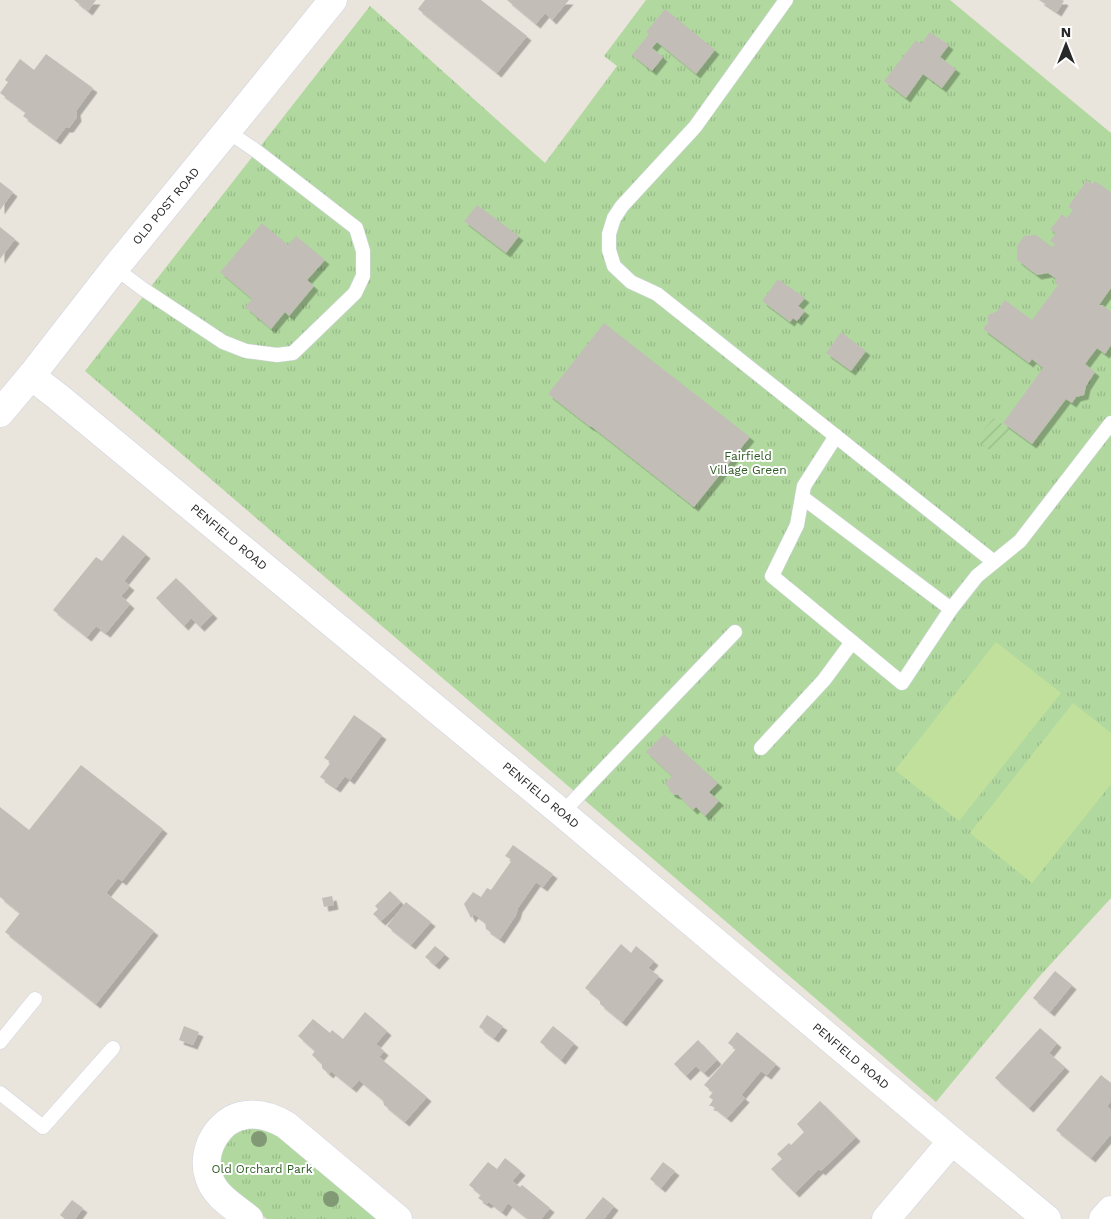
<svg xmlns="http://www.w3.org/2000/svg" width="1111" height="1219" font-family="'Work Sans',sans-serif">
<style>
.park{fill:url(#park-tufts)}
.garden{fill:url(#garden-furrows)}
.pitch{fill:#c1e09c}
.building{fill:#c2beb7;filter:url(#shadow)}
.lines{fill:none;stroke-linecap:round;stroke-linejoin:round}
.lane-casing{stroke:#d1d4e0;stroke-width:15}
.street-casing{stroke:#d1d4e0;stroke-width:29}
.secondary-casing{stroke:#d1d4e0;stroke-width:29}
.lane{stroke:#fff;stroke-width:14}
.street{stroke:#fff;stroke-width:28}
.secondary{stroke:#fff;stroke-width:28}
.tree{fill:#829976}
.labels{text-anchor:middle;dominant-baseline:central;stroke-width:4;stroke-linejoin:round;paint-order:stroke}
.street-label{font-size:12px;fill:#292929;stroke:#fff}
.park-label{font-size:12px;fill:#2d5c22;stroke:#fff}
</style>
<defs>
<pattern id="park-tufts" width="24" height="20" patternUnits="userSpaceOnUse" patternTransform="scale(1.25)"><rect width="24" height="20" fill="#b1d99f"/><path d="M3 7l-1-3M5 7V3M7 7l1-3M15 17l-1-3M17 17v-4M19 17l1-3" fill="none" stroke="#98ba89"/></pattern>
<pattern id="garden-furrows" width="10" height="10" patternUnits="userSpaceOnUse" patternTransform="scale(1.25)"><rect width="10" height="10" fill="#b1d99f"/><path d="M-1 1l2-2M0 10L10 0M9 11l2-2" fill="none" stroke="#98ba89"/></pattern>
<filter id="shadow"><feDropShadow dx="4.5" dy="4.5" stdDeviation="0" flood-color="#0004"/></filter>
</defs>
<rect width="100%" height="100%" fill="#e9e4dc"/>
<!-- park -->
<g class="park">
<polygon points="646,0 950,0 1111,133 1111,898 1038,978 936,1102 85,371 370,6 545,163 617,66 604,56"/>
<polygon points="256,1128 263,1129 275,1133 378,1219 267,1219 230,1189 222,1175 220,1163 220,1157 224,1147 232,1136 243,1130"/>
</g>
<!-- garden -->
<polygon class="garden" points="994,418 1011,431 997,452 992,452 976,439"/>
<!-- pitch -->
<g class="pitch">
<polygon points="996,642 1061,693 959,821 895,770"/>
<polygon points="1073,703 1111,733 1111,784 1032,883 970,833"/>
</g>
<!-- building -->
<g class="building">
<polygon points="74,0 96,0 88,11"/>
<polygon points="425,0 481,0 527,36 497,73 418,9"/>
<polygon points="507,0 569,0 552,20 545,13 536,24"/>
<polygon points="1039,0 1062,0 1064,1 1057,12"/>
<polygon points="665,9 715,50 696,74 657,42 652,48 663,57 652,71 632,55 649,34 646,32"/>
<polygon points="930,32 949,45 940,57 956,69 942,88 923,74 906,98 884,81 916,40 921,44"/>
<polygon points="46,54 93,88 76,111 77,117 69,128 65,128 56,140 23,116 26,112 0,93 8,82 5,80 20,59 34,70"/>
<polygon points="1087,180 1093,184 1095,181 1111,192 1111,288 1099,305 1102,305 1111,311 1111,345 1105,354 1097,348 1085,364 1095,372 1086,386 1084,395 1076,397 1072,403 1066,399 1032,444 1003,423 1043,368 1032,359 1029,363 983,329 988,323 988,315 997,311 1005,300 1032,320 1057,286 1055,278 1048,273 1037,275 1017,260 1017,246 1024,236 1036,235 1052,247 1055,244 1050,241 1056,233 1050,230 1062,214 1067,218 1073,210 1068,207"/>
<polygon points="0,182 13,192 0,210"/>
<polygon points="477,205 519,236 506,253 464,221"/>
<polygon points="262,223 288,245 296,236 325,260 307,280 314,286 289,316 285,312 271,329 245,307 252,299 220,272"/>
<polygon points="0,227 15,239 0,259"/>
<polygon points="778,279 805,298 798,306 805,311 797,321 793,318 790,322 762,301"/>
<polygon points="604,323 750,437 694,507 592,427 589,426 548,394"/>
<polygon points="841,332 866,351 851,371 826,353"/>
<polygon points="123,535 146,554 124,581 130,586 121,596 130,604 106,633 96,626 87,637 53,610 96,557 102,561"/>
<polygon points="176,578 213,614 200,627 191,618 184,626 156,598"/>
<polygon points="354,715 382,735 350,780 345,776 336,788 320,777 331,762 324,758"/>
<polygon points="664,734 718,783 709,792 719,801 705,816 696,807 693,810 678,795 673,794 670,792 669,788 665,783 672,776 646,752"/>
<polygon points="81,765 163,829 122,881 118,878 106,893 154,931 96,1004 5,932 20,913 0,897 0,807 29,830"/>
<polygon points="513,845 553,874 543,887 536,882 518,908 516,915 500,939 486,929 485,922 474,914 471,918 464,904 473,892 481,897 487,888 491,890 512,860 505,856"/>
<polygon points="390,891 401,902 381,921 373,914 378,909 375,906"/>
<polygon points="332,896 334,905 324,907 322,898"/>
<polygon points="406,902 431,922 411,945 387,926"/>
<polygon points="621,944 631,953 636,946 654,961 648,968 659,976 622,1022 600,1004 600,1000 585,988"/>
<polygon points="435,946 445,954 435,965 425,957"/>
<polygon points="1055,971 1072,985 1050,1012 1033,998"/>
<polygon points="365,1012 387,1031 376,1044 384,1051 379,1057 427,1097 405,1122 384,1105 383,1100 359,1080 352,1088 331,1071 329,1074 322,1068 322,1064 312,1055 315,1051 298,1036 313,1019 330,1033 332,1030 343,1039"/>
<polygon points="487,1015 503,1026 494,1038 479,1027"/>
<polygon points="184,1026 199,1032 193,1045 179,1040"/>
<polygon points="553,1026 574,1043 561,1060 540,1042"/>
<polygon points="1040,1028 1057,1043 1049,1053 1065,1067 1029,1108 995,1078"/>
<polygon points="737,1032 776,1064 767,1075 761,1071 741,1095 745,1098 727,1118 712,1106 709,1106 713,1100 709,1097 713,1092 704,1085 736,1049 728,1043"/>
<polygon points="698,1040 717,1060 704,1073 696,1066 686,1076 674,1064"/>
<polygon points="1101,1075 1111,1083 1111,1101 1107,1106 1111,1110 1111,1134 1091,1158 1056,1130"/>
<polygon points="820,1101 856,1137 821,1171 819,1169 795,1193 771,1169 782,1159 777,1154 789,1143 791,1145 804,1132 797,1124"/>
<polygon points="505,1158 521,1171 512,1181 520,1187 522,1185 550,1208 541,1219 528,1219 508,1203 502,1212 489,1202 487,1204 478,1198 481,1195 469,1185 488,1162 497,1169"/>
<polygon points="663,1162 675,1171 661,1188 650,1179"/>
<polygon points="603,1197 614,1206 604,1219 585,1219"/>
<polygon points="72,1200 83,1208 75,1219 65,1219 60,1215"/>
</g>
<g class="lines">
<defs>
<g id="lane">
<polyline points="786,0 695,127 622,206 614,218 609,234 609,250 614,266 631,282 657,294 994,562"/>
<polyline points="115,268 143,289 223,342 246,351 277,355 293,353 355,293 363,276 363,251 356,228 255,150 227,131"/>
<polyline points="836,436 804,486 797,525 772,576 902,683 951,609 977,576 1020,541 1111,423"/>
<polyline points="802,497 951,609"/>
<polyline points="761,748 824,680 852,642"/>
<polyline points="562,813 735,632"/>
<polyline points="0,1042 35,999"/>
<polyline points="0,1093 43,1127 113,1048"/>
</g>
<g id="street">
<polyline points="31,376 57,396 562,813 952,1141 1047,1219"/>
<path d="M249,1219C235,1207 214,1196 209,1177C200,1152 218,1118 246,1115C260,1113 274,1118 286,1125L398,1219"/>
<polyline points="886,1219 952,1141"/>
<polyline points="1103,1219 1111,1210"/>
</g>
<polyline id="secondary" points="0,413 31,376 115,268 227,131 333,0"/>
</defs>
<!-- lane casing -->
<use href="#lane" class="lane-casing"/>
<!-- street casing -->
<use href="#street" class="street-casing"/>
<!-- secondary casing -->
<use href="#secondary" class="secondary-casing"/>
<!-- lane -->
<use href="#lane" class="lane"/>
<!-- street -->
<use href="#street" class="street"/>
<!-- secondary -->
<use href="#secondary" class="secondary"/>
</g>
<!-- trees -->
<g class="tree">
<circle cx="259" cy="1139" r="8"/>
<circle cx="331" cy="1199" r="8"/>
</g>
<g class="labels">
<!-- street labels -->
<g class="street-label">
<text transform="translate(166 206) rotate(-50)">OLD POST ROAD</text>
<text transform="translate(229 537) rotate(40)">PENFIELD ROAD</text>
<text transform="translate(541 795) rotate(40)">PENFIELD ROAD</text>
<text transform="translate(851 1056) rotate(40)">PENFIELD ROAD</text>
</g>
<!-- park labels -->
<g class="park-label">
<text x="748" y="456">Fairfield<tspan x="748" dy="14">Village Green</tspan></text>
<text x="262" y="1169">Old Orchard Park</text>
</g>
</g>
<!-- north arrow -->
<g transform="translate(1066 45)" stroke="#ffffff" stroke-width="4" paint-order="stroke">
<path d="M0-4L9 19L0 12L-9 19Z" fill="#292929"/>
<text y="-8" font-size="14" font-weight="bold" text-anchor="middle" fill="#292929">N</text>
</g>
</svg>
